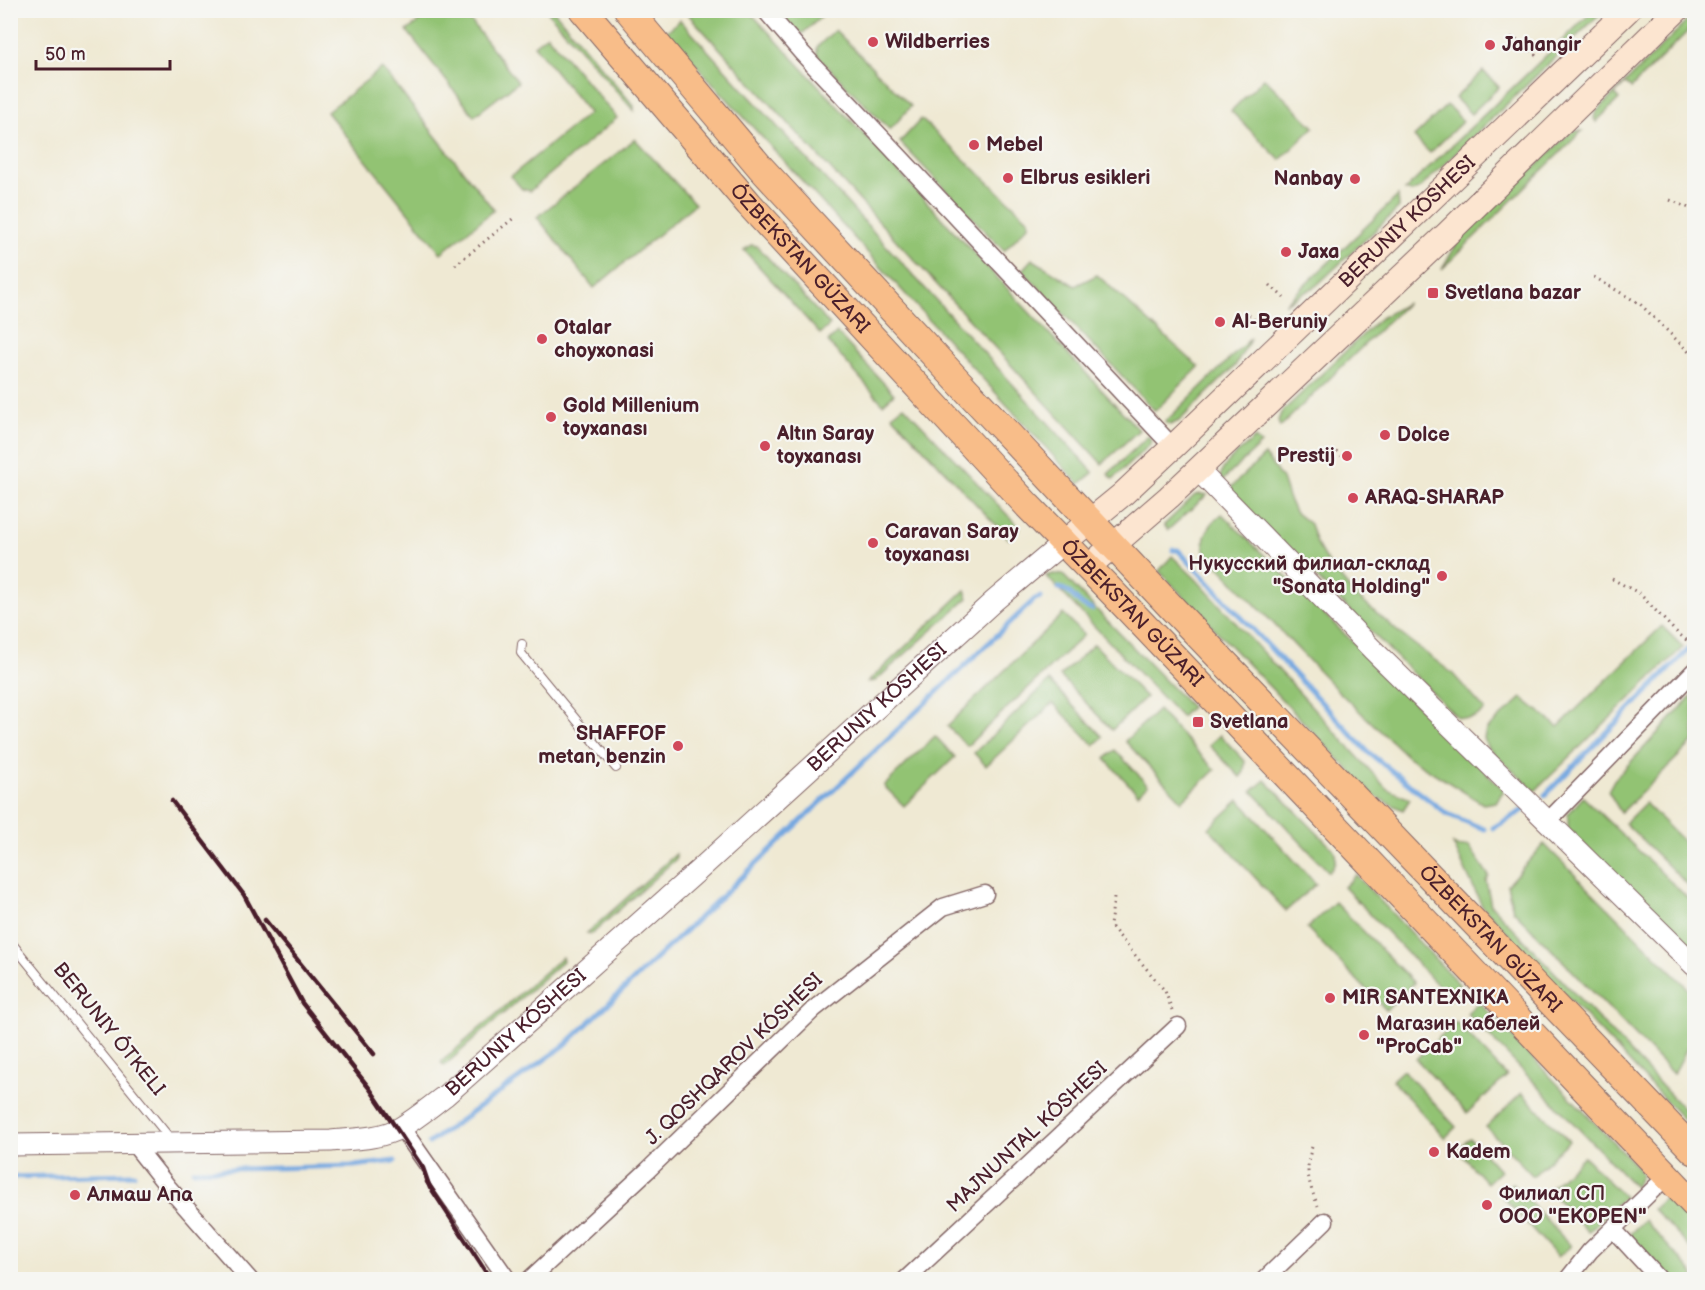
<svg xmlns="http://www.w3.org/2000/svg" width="1705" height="1290" font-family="'Balsamiq Sans',sans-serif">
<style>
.green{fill:#92c373;stroke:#6e714f;stroke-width:1.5}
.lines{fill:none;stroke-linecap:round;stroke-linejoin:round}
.stream{stroke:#74a7e0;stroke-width:5}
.service-casing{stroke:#846666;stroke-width:10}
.minor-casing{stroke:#846666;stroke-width:19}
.tertiary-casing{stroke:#846666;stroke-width:23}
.secondary-casing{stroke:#846666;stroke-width:26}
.primary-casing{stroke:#846666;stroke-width:29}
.path{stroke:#846666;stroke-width:3;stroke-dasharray:1.5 4.5;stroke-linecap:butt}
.service{stroke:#fff;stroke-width:8}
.minor{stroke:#fff;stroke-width:16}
.tertiary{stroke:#fff;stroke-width:21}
.secondary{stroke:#fce5d0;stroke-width:24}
.primary{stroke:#f8bd89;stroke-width:27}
.rail{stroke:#4a1f2b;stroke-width:4.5}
.poi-dot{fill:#d1495b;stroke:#f6f6f2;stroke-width:2}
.labels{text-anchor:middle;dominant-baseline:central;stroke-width:4.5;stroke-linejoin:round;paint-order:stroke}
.poi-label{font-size:20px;font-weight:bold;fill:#4a1f2b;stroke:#f6f6f2;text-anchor:start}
.street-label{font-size:20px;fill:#4a1f2b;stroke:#f6f6f2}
</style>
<rect width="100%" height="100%" fill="#f6f6f2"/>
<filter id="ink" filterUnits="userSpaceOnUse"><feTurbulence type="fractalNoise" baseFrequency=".0167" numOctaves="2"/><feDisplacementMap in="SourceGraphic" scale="12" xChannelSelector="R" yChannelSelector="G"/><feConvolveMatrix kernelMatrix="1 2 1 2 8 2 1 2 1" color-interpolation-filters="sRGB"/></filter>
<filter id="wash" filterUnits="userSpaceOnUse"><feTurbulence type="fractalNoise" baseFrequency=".008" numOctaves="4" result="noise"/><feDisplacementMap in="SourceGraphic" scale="24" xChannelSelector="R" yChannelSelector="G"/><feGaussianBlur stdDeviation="1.35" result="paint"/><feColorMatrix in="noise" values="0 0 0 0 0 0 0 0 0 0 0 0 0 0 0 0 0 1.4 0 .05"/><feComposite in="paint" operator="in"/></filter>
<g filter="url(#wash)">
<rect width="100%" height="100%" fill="#efe9d3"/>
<!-- green -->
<g class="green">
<polygon points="434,10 463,11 518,82 474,116 407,31"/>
<polygon points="547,11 554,11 634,106 634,111"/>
<polygon points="685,11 749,11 1139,430 1102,464"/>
<polygon points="775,11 815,11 821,17 803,33 793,31"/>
<polygon points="1593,11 1603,11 1419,189 1411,192 1405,190"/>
<polygon points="1694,14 1694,25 1631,88 1625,84 1615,94 1619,99 1596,122 1594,118 1596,112"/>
<polygon points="680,20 1093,472 1093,473 1079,484 666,32"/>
<polygon points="835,30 911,106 890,130 817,56 817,47"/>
<polygon points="547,35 617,118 530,191 522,189 511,176 589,113 534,45"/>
<polygon points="382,68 494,210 441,253 327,112"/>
<polygon points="1483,71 1499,87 1471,114 1455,98"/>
<polygon points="1264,78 1314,127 1280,160 1231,111"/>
<polygon points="1447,105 1463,121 1430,153 1414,137"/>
<polygon points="921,119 1029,220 1029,225 1004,251 900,142"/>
<polygon points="1572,131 1582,131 1442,269 1458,242"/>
<polygon points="635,139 695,204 594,288 537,217"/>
<polygon points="1398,196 1399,208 1316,286 1285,304"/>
<polygon points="751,245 757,246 830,325 820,334 744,250"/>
<polygon points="1032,259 1075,286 1097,275 1199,367 1155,411 1022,270"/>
<polygon points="1407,303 1280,427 1278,421 1281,413 1379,319"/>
<polygon points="837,333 894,394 883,404 828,342"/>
<polygon points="1251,338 1235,366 1179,421 1170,425 1165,422"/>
<polygon points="904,406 1020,528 1009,539 892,415"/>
<polygon points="1148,436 1151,439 1150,444 1113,479 1108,474"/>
<path d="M1255,438L1261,444L1220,483C1218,464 1242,450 1255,438Z"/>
<path d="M1265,455L1282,479L1288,497L1295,512L1310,524L1316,543L1326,560L1354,594L1402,635L1452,673L1485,710C1475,719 1469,720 1457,717L1228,490Z"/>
<polygon points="1201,494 1207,495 1168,530 1164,525 1195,495"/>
<path d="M1222,514L1504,790L1496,802L1483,804L1408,757L1338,691L1204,551C1202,536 1210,523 1222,514Z"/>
<polygon points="1172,556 1196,579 1387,789 1410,799 1403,810 1374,796 1159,571"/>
<polygon points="1053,574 1063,575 1191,707 1181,717 1046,576"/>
<polygon points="965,590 968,598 875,681 868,682"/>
<polygon points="1063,614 1084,635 967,746 947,726"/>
<polygon points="1662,626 1683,647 1535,791 1487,747 1484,738 1486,730 1522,698 1558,727"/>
<polygon points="1094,644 1146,697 1112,730 1060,676"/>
<polygon points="1049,681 1103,737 1094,745 1053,703 986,766 974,753"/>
<polygon points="1694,694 1694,741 1621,813 1608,791 1614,780"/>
<polygon points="1158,710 1215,770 1182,801 1125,741"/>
<polygon points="1220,735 1245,761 1244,772 1240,777 1209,745"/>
<polygon points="935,736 955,757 904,806 884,786"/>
<polygon points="1115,750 1148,785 1138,794 1105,759"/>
<path d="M1265,780L1334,850C1337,858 1335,866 1329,872L1252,791Z"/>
<polygon points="1583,797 1694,904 1694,954 1568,829 1568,814"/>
<polygon points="1239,800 1316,884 1286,911 1209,828"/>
<polygon points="1645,803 1694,852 1694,891 1625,823"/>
<polygon points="1453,844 1459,847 1469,846 1489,876 1486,881 1491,905 1694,1120 1694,1131 1482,906"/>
<path d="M1544,844L1694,994V1038C1684,1049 1682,1062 1673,1074L1513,910L1507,885Z"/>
<polygon points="676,854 676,859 592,934 587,933"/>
<polygon points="1356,875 1459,984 1457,995 1451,999 1344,887"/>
<polygon points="1335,902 1414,983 1386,1010 1307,928"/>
<polygon points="562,957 563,961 444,1066 441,1062"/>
<polygon points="1479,1002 1638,1168 1641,1175 1635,1187 1467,1013"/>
<polygon points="1456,1022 1507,1076 1467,1113 1416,1059"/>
<polygon points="1403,1070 1456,1127 1445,1138 1392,1080"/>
<polygon points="1522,1093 1569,1141 1533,1176 1486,1127"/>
<polygon points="1470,1138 1500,1171 1487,1183 1457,1150"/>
<polygon points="1584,1156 1624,1197 1588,1232 1548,1190"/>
<polygon points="1512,1183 1571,1246 1558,1257 1500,1194"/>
<polygon points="1667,1196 1694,1226 1694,1252 1653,1209"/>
<polygon points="1644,1220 1694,1274 1694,1279 1672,1279 1629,1235"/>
</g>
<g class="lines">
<!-- stream -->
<g class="stream">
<polyline points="1173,550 1178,550 1369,753 1447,814 1484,829"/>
<path d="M1059,588C1073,590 1078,608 1092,609"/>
<polyline points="1545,795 1689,649"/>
<polyline points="1493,828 1525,809"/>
<polyline points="429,1143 565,1045 1035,599 1041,597"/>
<polyline points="193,1170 354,1166 395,1161"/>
<polyline points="10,1177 134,1174"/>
</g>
</g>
</g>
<g filter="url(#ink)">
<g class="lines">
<defs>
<g id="service">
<polyline points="522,644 521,653 616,768"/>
<polyline points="10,941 173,1142"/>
</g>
<g id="minor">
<polyline points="765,10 802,53 1173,447"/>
<polyline points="1547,822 1694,671"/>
<polyline points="401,1127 508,1280"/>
<polyline points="134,1144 168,1187 250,1280"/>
<polyline points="1613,1229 1660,1280"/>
<polyline points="529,1280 648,1170 814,1009 943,907 985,894"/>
<polyline points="905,1280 1178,1026"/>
<polyline points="1264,1280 1325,1221"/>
<polyline points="1567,1280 1590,1251 1667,1176"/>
</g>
<g id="tertiary">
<polyline points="1198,470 1372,649 1694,965"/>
<path id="s1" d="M10,1145L331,1141C353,1139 380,1139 400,1128C416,1119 431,1106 446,1095L700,869L994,601L1063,543"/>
</g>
<g id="secondary">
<path id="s2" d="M1063,543L1123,494L1173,447L1628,10"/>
<polyline points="1087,568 1169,497 1447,234 1677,10"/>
</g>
<g id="primary">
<path id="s3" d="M583,10L749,204L1028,506L1113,593L1694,1204"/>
<path id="s4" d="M628,10L761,168L959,382L1174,610L1694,1151"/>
</g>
</defs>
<!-- service casing -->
<use href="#service" class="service-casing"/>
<!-- minor casing -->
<use href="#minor" class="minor-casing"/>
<!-- tertiary casing -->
<use href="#tertiary" class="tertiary-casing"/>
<!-- secondary casing -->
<use href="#secondary" class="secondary-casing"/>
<!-- primary casing -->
<use href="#primary" class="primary-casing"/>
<!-- path -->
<g class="path">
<polyline points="1511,37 1527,46 1537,57"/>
<polyline points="1670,200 1694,210"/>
<polyline points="455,265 515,217"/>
<polyline points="1594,277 1640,304 1694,357"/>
<polyline points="1270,285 1284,298"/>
<polyline points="1244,311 1258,323"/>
<polyline points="1336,452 1341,456"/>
<polyline points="1612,579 1639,593 1675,631 1694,646"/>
<polyline points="1114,898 1110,925 1165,991 1172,1010"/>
<path d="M1312,1147C1304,1171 1309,1184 1318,1206"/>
</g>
<!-- service -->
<use href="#service" class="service"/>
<!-- minor -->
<use href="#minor" class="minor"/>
<!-- tertiary -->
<use href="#tertiary" class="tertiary"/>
<!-- secondary -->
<use href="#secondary" class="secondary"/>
<!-- primary -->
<use href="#primary" class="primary"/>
<!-- rail -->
<g class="rail">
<polyline points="172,801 244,895 302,1003 370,1089 423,1168 430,1188"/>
<polyline points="265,920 374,1054"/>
<polyline points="427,1182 491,1280"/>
</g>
</g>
</g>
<!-- markers -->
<g class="poi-dot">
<circle cx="873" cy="42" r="6"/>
<circle cx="1490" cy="45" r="6"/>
<circle cx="974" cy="145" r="6"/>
<circle cx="1008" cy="178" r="6"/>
<circle cx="1355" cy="179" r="6"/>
<circle cx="1286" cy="252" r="6"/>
<rect x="1427" y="287" width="12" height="12" rx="3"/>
<circle cx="1220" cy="322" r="6"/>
<circle cx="542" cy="339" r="6"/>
<circle cx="551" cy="417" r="6"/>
<circle cx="1385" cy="435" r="6"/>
<circle cx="765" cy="446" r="6"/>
<circle cx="1347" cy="456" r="6"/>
<circle cx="1353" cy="498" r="6"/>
<circle cx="873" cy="543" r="6"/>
<circle cx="1442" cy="576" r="6"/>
<rect x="1192" y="716" width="12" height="12" rx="3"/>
<circle cx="678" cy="746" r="6"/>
<circle cx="1330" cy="998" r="6"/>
<circle cx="1364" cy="1035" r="6"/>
<circle cx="1434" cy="1152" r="6"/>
<circle cx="75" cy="1195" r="6"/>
<circle cx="1487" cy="1205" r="6"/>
</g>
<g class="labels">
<!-- poi labels -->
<g class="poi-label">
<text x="885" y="42">Wildberries</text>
<text x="1502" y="45">Jahangir</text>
<text x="986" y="145">Mebel</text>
<text x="1020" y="178">Elbrus esikleri</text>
<text x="1343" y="179" text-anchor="end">Nanbay</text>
<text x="1298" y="252">Jaxa</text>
<text x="1445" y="293">Svetlana bazar</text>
<text x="1232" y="322">Al-Beruniy</text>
<text x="554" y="328">Otalar<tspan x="554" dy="23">choyxonasi</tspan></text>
<text x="563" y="406">Gold Millenium<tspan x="563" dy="23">toyxanası</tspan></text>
<text x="777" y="434">Altın Saray<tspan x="777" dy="23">toyxanası</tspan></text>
<text x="1397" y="435">Dolce</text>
<text x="1335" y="456" text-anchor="end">Prestij</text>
<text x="1365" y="498">ARAQ-SHARAP</text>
<text x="885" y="532">Caravan Saray<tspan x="885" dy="23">toyxanası</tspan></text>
<text x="1430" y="564" text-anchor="end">Нукусский филиал-склад<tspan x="1430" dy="23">"Sonata Holding"</tspan></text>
<text x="1210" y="722">Svetlana</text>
<text x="666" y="734" text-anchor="end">SHAFFOF<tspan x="666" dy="23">metan, benzin</tspan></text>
<text x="1342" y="998">MIR SANTEXNIKA</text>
<text x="1376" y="1024">Магазин кабелей<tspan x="1376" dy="23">"ProCab"</tspan></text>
<text x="1446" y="1152">Kadem</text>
<text x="1499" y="1194">Филиал СП<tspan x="1499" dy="23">OOO "EKOPEN"</tspan></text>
<text x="87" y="1195">Алмаш Апа</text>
</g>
<!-- street labels -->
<g class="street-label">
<text stroke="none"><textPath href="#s2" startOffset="471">BERUNIY KÓSHESI</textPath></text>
<text stroke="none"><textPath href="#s3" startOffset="330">ÓZBEKSTAN GÚZARI</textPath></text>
<text stroke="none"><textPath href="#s3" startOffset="816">ÓZBEKSTAN GÚZARI</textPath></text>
<text stroke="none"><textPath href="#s1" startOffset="1028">BERUNIY KÓSHESI</textPath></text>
<text stroke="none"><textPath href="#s4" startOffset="1268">ÓZBEKSTAN GÚZARI</textPath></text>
<text transform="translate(109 1029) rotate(51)">BERUNIY ÓTKELI</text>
<text stroke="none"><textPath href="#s1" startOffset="542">BERUNIY KÓSHESI</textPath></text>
<text transform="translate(734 1059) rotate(-44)">J. QOSHQAROV KÓSHESI</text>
<text transform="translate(1027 1137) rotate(-43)">MAJNUNTAL KÓSHESI</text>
</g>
</g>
<!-- margin -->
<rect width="1705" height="1290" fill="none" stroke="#f6f6f2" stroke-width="36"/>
<!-- scale -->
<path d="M36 60v9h134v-9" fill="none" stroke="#4a1f2b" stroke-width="3"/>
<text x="45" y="60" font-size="18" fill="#4a1f2b" stroke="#f6f6f2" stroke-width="4.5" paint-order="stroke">50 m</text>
</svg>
